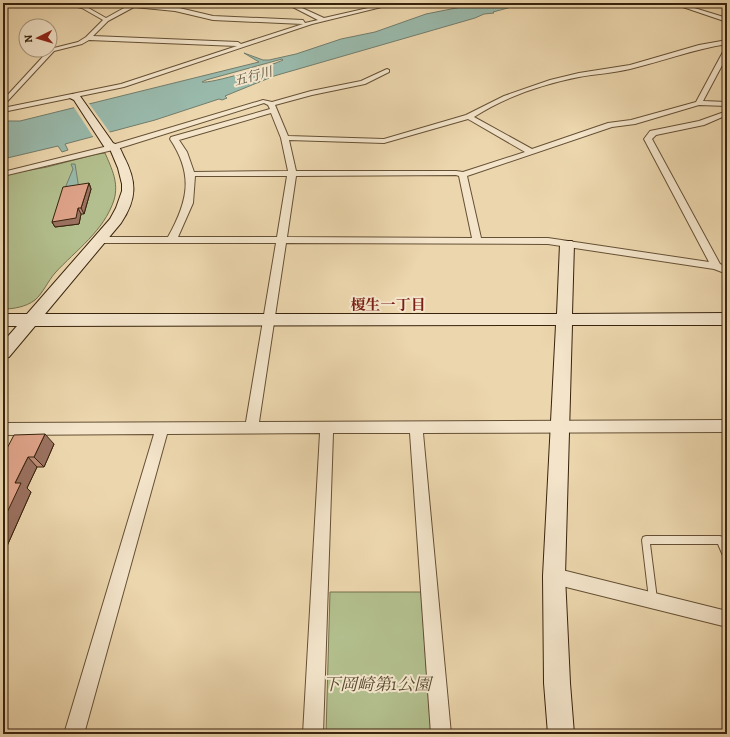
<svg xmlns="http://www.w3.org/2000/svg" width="730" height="737" font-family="Alegreya,'Noto Serif JP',serif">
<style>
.green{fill:#b3bf8e;stroke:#76714e}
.water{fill:#99b9ab;stroke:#727d6c;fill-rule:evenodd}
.pier{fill:#ecd6ad}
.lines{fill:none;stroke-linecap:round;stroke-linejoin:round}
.lane-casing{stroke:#655035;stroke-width:2}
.street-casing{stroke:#655035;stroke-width:2}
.secondary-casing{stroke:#38230d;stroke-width:2}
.lane{fill:#f3e4ca;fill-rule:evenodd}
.street{fill:#f3e4ca;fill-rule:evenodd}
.secondary{fill:#f3e4ca;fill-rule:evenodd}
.wall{fill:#bf8c76;stroke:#38230d}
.shaded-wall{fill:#9b7260;stroke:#38230d}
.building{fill:#dea389;stroke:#38230d}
.labels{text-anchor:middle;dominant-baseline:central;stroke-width:4;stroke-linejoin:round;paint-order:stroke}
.far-water-label{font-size:13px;font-style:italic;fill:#504834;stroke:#f3e4ca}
.neighbourhood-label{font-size:15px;font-weight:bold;fill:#7a1f14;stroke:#f3e4ca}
.near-park-label{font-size:17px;font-style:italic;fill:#574a2d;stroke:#f3e4ca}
</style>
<rect width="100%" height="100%" fill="#ecd6ad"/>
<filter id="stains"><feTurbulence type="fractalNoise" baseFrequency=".005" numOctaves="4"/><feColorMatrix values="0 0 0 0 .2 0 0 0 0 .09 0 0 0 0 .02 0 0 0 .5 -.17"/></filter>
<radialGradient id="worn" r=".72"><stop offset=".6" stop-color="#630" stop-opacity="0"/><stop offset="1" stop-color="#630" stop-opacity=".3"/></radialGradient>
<!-- green -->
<g class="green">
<path d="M105,153C112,169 119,183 114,200C104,231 76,250 55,273C48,281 43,293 35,300C26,307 13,309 3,309V175L47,167L97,154Z"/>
<polygon points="330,592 421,592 431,734 326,734"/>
</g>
<!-- water -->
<g class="water">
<path d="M481,3H526L493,12L494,13L484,14L475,18L274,76L225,96L227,98L222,100L219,99L155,120L65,144L68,150L62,152L58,146L3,159V121H20L259,62L244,53L263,60H269L296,54L341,39L375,32L426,14ZM282,59L283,60C274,65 210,84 202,82L206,80Z"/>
<polygon points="71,164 75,164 79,189 65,188 73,169"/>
</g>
<!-- pier -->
<polygon class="pier" points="88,102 111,134 94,138 73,106"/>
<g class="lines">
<defs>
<polygon id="lane" points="646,536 720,536 723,537 727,546 727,559 724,558 718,544 650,544 657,599 656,602 653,603 650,602 649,599 642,540 643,537"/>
<g id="street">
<path d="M59,3L85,6L106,18L133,3H139L175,7L213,16L303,20L305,23L318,20L285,3H291L324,18L390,3H398L312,24L124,87L3,112V108L121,84L237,46L89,40L82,44L54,51L3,106V100L50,49L78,42L86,37L103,20L82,8ZM134,7L175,11L213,20L303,24L241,44L238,42L93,36L108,21Z"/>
<polygon points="671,3 678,3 727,18 727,22"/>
<path d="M727,40V44C694,49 663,61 630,69C613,73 596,74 579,77C543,84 505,97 474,117L532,149L608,123L631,120L696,102L724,50L727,48V56L703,101L727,102V106L699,105L635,124L612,127L467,176L481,238H548L709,262L644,139L650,131L699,121L727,111V115L704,125L656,135L652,139L720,264L727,267V274L714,269L548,244L286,243L259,422L727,420V432L423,433L451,734H431L410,433H333L323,734H303L320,433L167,434L84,734H64L154,434L3,435V423L246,422L276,243H99L94,240L99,237H168C188,201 194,175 170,139L171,137L270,109L268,105L264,103L117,149L3,176V172L112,145L263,100L272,102L311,91L361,81L387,69L389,70V72L365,84L312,95L275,105L288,136L384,139L466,115L504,96L550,80L579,73L630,65L699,45ZM271,113L281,138L288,171L194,172L187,152L179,140ZM468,119L525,152L463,172L456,171H296L289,140L384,143ZM456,175L459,176L472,238L287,237L296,176ZM195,176H287L277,237H178L193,203Z"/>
<polygon points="554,568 727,611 727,627 554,584 548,582 546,576 548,570"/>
</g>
<path id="secondary" d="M73,94L80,96L113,143C120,145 121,151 124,157C137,182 137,199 121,223L45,314H557L560,244L562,241H572L574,244L572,314L727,313V325H572L565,576L570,683L574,734H548L544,683L543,576L556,325L35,326L9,357L3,359V342L17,326H3V314H27L110,219L116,208L122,191V184L118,168L110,149L105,148L74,100L68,97Z"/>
</defs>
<!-- lane casing -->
<use href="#lane" class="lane-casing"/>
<!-- street casing -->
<use href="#street" class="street-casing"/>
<!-- secondary casing -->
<use href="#secondary" class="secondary-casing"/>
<!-- lane -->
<use href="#lane" class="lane"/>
<!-- street -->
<use href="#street" class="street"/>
<!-- secondary -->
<use href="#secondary" class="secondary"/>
</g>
<!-- wall -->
<g class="wall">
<polygon points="89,183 91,189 84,214 81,214 79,224 55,227 52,222"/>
<polygon points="54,444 44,467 37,467 27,488 31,492 3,555 3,456"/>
</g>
<!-- shaded-wall -->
<g class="shaded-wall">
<polygon points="89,183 91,189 84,214 81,208"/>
<polygon points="78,208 81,214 79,224 55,227 52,222"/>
<polygon points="45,434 54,444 44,467 34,457"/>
<polygon points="28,457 37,467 27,488 31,492 3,555 3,521 15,483"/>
</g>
<!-- building -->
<g class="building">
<polygon points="89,183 81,208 78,208 76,218 52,222 63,187"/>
<polygon points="45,434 34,457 28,457 15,483 21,483 3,521 3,456 14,435"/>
</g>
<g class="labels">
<!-- far-water labels -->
<g class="far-water-label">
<text transform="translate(253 76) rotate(-15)">五行川</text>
</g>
<!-- neighbourhood labels -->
<g class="neighbourhood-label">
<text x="388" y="305">榎生一丁目</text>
</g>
<!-- near-park labels -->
<g class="near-park-label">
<text x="377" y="684">下岡崎第1公園</text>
</g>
</g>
<!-- margin -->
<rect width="730" height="737" fill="none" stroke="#ecd6ad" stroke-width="16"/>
<rect x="4" y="4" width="722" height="729" fill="none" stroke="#38230d" stroke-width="2"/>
<rect x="8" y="8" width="714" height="721" fill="none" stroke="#38230d"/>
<!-- north arrow -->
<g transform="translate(38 38) rotate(265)"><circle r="19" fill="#f3e4ca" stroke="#a8977e"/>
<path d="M0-3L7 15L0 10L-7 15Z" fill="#8f2418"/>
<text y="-6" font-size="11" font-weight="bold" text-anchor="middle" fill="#38230d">N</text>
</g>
<rect width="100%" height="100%" filter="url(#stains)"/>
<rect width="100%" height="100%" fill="url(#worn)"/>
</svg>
